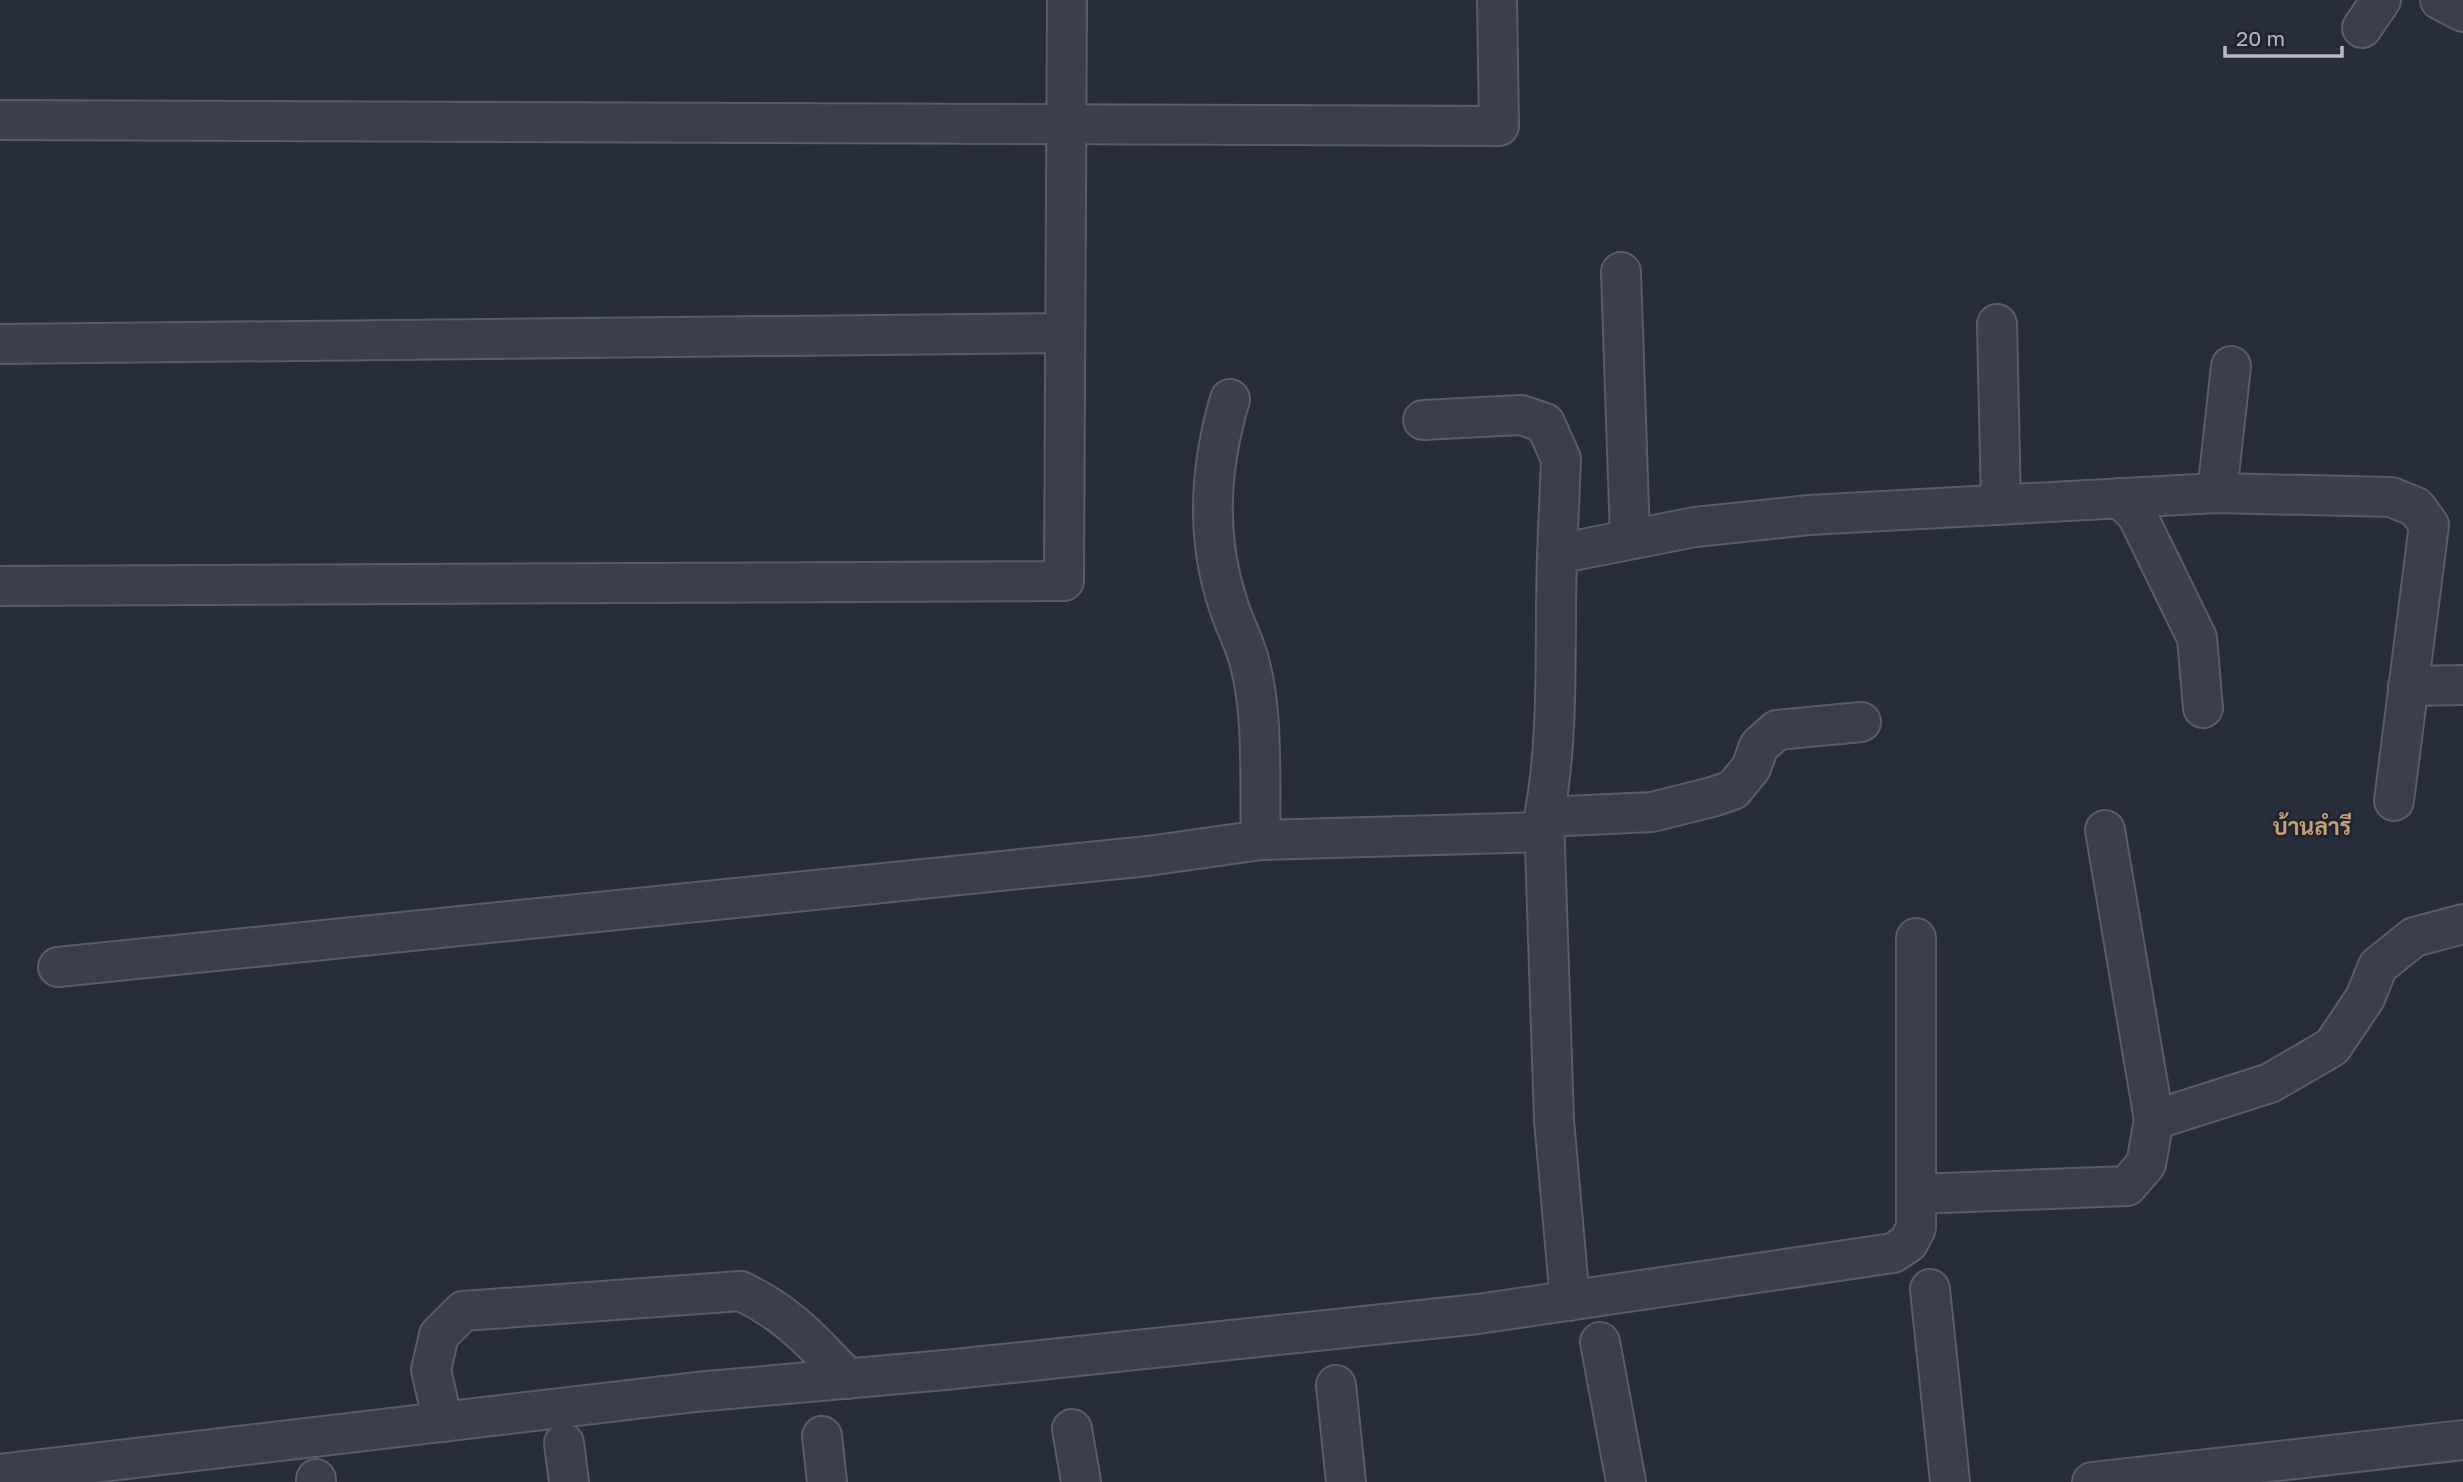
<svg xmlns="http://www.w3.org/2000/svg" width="2463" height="1482" font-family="'Golos Text',Sarabun,sans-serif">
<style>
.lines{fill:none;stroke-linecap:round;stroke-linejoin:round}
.minor-casing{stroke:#585d69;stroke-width:42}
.minor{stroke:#3a3f4b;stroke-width:38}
.labels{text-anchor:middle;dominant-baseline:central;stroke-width:5;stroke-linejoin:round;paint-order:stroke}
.quarter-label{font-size:23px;font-weight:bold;fill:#c7a070;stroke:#1f2430}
</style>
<rect width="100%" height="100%" fill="#272d3a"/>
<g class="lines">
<defs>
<g id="minor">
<polyline points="2440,0 2463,12"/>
<polyline points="2362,28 2381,0"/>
<polyline points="0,120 1499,126 1497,0"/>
<polyline points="1621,272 1630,538"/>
<polyline points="1997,324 2001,504"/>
<polyline points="0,344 1065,333"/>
<path d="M1230,399C1210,467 1205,535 1228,604C1234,624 1245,643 1250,664C1264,717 1259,784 1261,840"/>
<polyline points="1423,420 1521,415 1545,423 1561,459 1557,554"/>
<polyline points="2217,493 2231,366"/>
<polyline points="2120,498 2137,515 2197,638 2203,708"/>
<polyline points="0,586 1064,581 1067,0"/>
<polyline points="2408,686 2463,685"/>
<path d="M1544,817C1560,731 1554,641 1557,554L1695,527L1809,515L2217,493L2391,497L2416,507L2429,525L2394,801"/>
<polyline points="58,967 1148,856 1261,840 1544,832"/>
<polyline points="2154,1120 2270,1083 2332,1047 2365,998 2378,966 2414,937 2463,924"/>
<polyline points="1917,1194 2127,1186 2146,1164 2154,1120 2105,830"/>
<polyline points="1930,1289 1950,1482"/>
<polyline points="1570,1301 1554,1120 1544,817 1652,812 1712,797 1733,790 1751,768 1759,746 1777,730 1861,722"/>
<polyline points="1600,1342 1626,1482"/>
<polyline points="1336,1385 1346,1482"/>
<path d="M443,1422L431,1370L439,1335L463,1311L741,1291C790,1315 811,1340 848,1379"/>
<polyline points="1072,1429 1081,1482"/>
<polyline points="822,1436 827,1482"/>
<polyline points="564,1443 569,1482"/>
<polyline points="0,1474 696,1392 945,1370 1478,1314 1893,1253 1908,1243 1916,1228 1916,938"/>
<polyline points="316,1479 316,1482"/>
<polyline points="2092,1482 2463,1440"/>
</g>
</defs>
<!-- minor casing -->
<use href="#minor" class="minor-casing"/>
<!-- minor -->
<use href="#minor" class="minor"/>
</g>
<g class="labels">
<!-- quarter labels -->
<g class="quarter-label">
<text x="2312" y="826">บ้านลำรี</text>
</g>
</g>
<!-- scale -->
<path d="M2225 46v10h117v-10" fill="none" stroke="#b6bac6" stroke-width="3.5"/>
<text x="2236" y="46" font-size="21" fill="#b6bac6" stroke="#1f2430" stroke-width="5" paint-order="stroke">20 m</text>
</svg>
